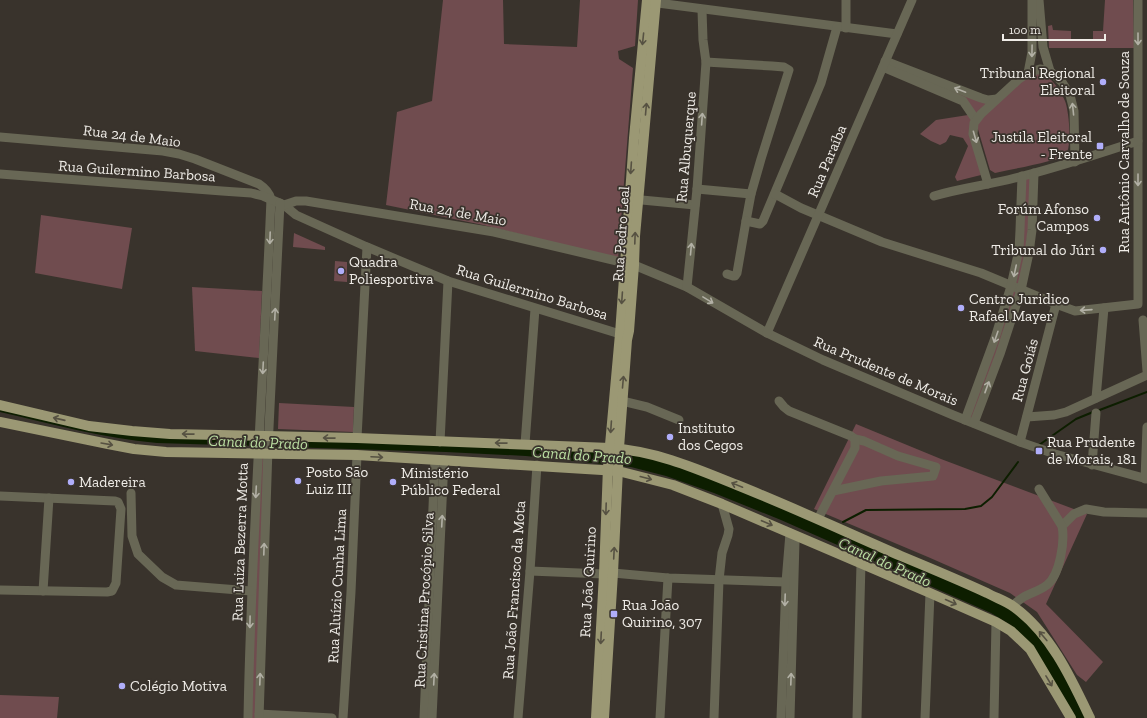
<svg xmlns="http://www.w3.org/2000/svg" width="1147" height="718" font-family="'Zilla Slab',serif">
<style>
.green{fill:#704c4f}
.water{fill:#0d1e00}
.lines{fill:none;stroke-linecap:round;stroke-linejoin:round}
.stream{stroke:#0d1e00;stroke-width:2}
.minor{stroke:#686755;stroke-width:9}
.major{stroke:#9b9874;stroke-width:10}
.oneway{stroke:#565142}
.oneway2{stroke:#b2b0a5}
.poi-dot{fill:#b0aefa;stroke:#39332c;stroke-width:1.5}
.labels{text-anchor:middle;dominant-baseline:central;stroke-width:3.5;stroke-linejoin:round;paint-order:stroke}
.poi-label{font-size:15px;fill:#efece7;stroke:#39332c;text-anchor:start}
.street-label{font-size:15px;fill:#efece7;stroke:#39332c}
.water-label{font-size:16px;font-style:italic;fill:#bbdfa2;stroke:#39332c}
</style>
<rect width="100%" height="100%" fill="#39332c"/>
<!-- green -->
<g class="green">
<polygon points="443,0 503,0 504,44 577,47 580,0 638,0 635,46 618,51 619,59 633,68 618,259 483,225 386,205 397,112 432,101"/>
<polygon points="1105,0 1133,0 1134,48 1049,48 1048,26 1052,25 1053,30 1071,31 1071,40 1093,41 1093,31 1103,31"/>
<polygon points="888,63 992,102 976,116 966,101"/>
<path d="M1042,73C1052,78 1061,91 1065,101C1069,110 1073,151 1064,157C1060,159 1054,160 1049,161C1031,166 1013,169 995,173L990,170L977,126L978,119L1024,78Z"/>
<polygon points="968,115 972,119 981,175 957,181 955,177 968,146 963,138 950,135 946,142 940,145 931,141 920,134 936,120"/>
<polygon points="1032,175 1031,209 1020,288 1013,285 1023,178"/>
<polygon points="41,215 132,228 122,289 35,273"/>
<polygon points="294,233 325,247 325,250 293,247"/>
<polygon points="335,261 347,262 347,282 334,281"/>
<polygon points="192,287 262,291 259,358 195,351"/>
<polygon points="1013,288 1018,291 973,421 968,418"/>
<polygon points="279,403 354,407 353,432 278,429"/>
<polygon points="856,424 941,459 1087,514 1046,604 1103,662 1086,682 1077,675 1037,612 1010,593 928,557 814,509"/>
<polygon points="259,455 266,456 257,718 250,718"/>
<polygon points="0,695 59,697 57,718 0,718"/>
</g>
<!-- water -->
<path class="water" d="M0,406L89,427L636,454L667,461L807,516L1014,610L1038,633L1062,670L1086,718H1073L1011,625L991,613L781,520L714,493L666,476L631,467L526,456L446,452L157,443C103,438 52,424 0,412Z"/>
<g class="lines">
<!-- stream -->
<g class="stream">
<polyline points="1097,411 1147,392"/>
<polyline points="1039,445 1076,419 1093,412"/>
<polyline points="843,522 866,510 965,509 981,506 992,497 1018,462"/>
</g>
<!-- minor -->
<g class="minor">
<polyline points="1039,0 1043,47 1050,71"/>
<polyline points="650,2 897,34"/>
<polyline points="846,28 846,0"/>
<polyline points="885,61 981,98 988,100 997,99"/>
<polyline points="706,62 772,66 784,67 789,70 761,159 751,194 746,221 760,224 763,221 821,83 837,27"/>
<polyline points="883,67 963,101 976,120"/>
<polyline points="1028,73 1032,52 1032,0"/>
<path d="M0,137L163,151L179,154L195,159L259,184C265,188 269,192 271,199C264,372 251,545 248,718"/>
<polyline points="0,174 222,191 251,193 263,196 284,205 296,215 367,247 448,281 620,334"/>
<polyline points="988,184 973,134 974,123 981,114 1019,79 1028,73 1040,69 1050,71 1062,82 1070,95 1074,111 1075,162"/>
<polyline points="697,189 751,194"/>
<polyline points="775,194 801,208 882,242 981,273 1056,304 1075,311 1138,304 1138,0"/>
<path d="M934,196C961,188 988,185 1015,178C1057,168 1097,154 1138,141"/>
<polyline points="631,199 695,205"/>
<polyline points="284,205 296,201 306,201 494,232 634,265 687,287 767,333 823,360 953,415 1020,442 1055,454 1147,479"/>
<polyline points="727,274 733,276 735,276 737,273 746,221"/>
<polyline points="687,287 697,189 706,62 703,40 702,10"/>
<polyline points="1143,320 1147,371"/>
<polyline points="767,333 912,0"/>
<polyline points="1096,398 1104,308"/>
<polyline points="622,401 647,407 679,420"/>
<polyline points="779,401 784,407 789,411 851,436 855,439 864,441 898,456 936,467 933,476 881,481 833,491"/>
<polyline points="1027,417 1054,415 1066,412 1147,375"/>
<polyline points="965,420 995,338 1011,286 1019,250 1020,230 1022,176"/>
<polyline points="974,423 1000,354 1021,290 1029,253 1032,230 1034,173"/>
<polyline points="357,438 367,247"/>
<polyline points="440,442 448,281"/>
<polyline points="1020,442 1056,304"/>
<polyline points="525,444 535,309"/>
<polyline points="1092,465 1096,413"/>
<polyline points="1145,479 1147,427"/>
<polyline points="131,493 132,536 138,554 162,577 176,585 251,591"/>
<polyline points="0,496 115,501 118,502 121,509 116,583 112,591 107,592 0,590"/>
<polyline points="818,519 855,448 855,439"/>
<polyline points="1062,526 1074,514 1086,509 1104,512 1147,513"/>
<polyline points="530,571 604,574"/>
<polyline points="613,573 668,578 786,582"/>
<polyline points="43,591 49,498"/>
<path d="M1013,606C1024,593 1035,594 1047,585C1060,575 1065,541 1062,526L1039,489"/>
<polyline points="259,714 332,718"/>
<polyline points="259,718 268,448 280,203"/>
<polyline points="343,718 351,592 357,455"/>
<polyline points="424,718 435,460"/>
<polyline points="432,718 444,460"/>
<polyline points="518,718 530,571 537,465"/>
<polyline points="660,718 668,578"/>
<polyline points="714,718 719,580 722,553 728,535 729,529 722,504"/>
<polyline points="781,718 786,582 790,533"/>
<polyline points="790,718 795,541"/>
<polyline points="857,718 861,563"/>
<polyline points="925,718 930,593"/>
<polyline points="994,718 996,622"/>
</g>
<!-- major -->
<g class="major">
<path d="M0,405L89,426L132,431L170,434L357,438L610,448C656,451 695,468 737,485C792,507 846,532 901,556C930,568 959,580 987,593C996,598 1006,601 1014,607C1051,634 1071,678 1090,718"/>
<polyline points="0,422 108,444 134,449 166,452 357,455 618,471 673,485 722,504 930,593 996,622 1011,631 1030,649 1071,718"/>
<polyline points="596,718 604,574 608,467 620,334 634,138 647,0"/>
<polyline points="604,718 613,573 619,448 627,340 629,331 634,265 635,236 656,0"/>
</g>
</g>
<!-- one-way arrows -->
<defs><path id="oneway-shaft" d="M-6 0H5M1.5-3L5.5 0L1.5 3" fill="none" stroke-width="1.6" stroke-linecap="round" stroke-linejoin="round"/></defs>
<g class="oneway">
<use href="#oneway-shaft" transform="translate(643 39) rotate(96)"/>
<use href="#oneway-shaft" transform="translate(646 109) rotate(-85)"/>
<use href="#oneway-shaft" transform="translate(631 168) rotate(94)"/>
<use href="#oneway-shaft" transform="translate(635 238) rotate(-88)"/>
<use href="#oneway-shaft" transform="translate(622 298) rotate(94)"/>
<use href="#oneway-shaft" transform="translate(623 382) rotate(-85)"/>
<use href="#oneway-shaft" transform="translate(59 419) rotate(-167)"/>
<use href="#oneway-shaft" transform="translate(611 427) rotate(94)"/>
<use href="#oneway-shaft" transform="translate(188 434) rotate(-179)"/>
<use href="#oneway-shaft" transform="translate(329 438) rotate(-179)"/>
<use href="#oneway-shaft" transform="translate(501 443) rotate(-179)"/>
<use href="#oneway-shaft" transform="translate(107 444) rotate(10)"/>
<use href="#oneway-shaft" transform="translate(377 457) rotate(3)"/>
<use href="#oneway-shaft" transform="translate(646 478) rotate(15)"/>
<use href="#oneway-shaft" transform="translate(737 485) rotate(-158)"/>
<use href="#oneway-shaft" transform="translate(606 509) rotate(92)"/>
<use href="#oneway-shaft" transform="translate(767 523) rotate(23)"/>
<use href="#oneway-shaft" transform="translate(614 553) rotate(-87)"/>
<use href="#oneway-shaft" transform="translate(951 602) rotate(24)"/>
<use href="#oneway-shaft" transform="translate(1043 636) rotate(-130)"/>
<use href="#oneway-shaft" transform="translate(601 638) rotate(93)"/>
<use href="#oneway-shaft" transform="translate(1049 681) rotate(59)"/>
</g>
<g class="oneway2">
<use href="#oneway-shaft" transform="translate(1138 39) rotate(90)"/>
<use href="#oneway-shaft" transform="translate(1032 51) rotate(91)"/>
<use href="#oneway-shaft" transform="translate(960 90) rotate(-159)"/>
<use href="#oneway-shaft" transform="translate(1073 109) rotate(-96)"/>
<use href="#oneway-shaft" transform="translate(702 119) rotate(-86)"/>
<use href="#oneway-shaft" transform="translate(975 137) rotate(74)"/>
<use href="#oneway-shaft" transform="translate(1138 180) rotate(90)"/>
<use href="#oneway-shaft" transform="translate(270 238) rotate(92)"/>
<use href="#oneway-shaft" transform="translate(691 249) rotate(-85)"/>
<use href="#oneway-shaft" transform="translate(1015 271) rotate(102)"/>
<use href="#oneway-shaft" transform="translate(708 300) rotate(31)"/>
<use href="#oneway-shaft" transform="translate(1086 310) rotate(176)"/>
<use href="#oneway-shaft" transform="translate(275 314) rotate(-87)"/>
<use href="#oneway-shaft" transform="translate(996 337) rotate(109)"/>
<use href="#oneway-shaft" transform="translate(263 368) rotate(93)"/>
<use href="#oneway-shaft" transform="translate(987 387) rotate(-70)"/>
<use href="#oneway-shaft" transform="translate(256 492) rotate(93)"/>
<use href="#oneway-shaft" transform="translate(442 521) rotate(-87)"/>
<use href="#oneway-shaft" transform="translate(264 549) rotate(-88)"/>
<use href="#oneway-shaft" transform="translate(785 600) rotate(92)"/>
<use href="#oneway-shaft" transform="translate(250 622) rotate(91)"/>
<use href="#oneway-shaft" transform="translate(260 679) rotate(-88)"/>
<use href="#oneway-shaft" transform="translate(434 679) rotate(-87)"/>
<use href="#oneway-shaft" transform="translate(791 679) rotate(-88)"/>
</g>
<!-- markers -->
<g class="poi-dot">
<circle cx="1103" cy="82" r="4"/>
<rect x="1096" y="142" width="8" height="8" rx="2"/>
<circle cx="1097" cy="218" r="4"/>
<circle cx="1103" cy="250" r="4"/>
<circle cx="341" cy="271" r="4"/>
<circle cx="961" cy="308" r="4"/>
<circle cx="670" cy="437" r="4"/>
<rect x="1035" y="447" width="8" height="8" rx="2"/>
<circle cx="298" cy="481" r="4"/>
<circle cx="71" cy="482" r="4"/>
<circle cx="393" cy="482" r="4"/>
<rect x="610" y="610" width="8" height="8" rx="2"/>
<circle cx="122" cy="686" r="4"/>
</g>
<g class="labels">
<!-- poi labels -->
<g class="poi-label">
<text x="1095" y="73" text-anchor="end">Tribunal Regional<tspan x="1095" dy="17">Eleitoral</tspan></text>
<text x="1092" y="137" text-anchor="end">Justila Eleitoral<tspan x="1092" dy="17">- Frente</tspan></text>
<text x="1089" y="209" text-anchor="end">Forúm Afonso<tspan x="1089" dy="17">Campos</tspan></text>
<text x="1095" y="250" text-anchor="end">Tribunal do Júri</text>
<text x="349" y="262">Quadra<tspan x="349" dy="17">Poliesportiva</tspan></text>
<text x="969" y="299">Centro Juridico<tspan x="969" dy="17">Rafael Mayer</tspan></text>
<text x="678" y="428">Instituto<tspan x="678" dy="17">dos Cegos</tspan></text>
<text x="1047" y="442">Rua Prudente<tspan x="1047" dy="17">de Morais, 181</tspan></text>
<text x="306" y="472">Posto São<tspan x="306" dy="17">Luiz III</tspan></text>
<text x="401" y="473">Ministério<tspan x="401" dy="17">Público Federal</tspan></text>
<text x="79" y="482">Madereira</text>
<text x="622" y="605">Rua João<tspan x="622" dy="17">Quirino, 307</tspan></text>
<text x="130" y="686">Colégio Motiva</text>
</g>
<!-- street labels -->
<g class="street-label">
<text transform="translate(132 136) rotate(7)">Rua 24 de Maio</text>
<text transform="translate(686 147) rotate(-85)">Rua Albuquerque</text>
<text transform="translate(1124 152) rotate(-90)">Rua Antônio Carvalho de Souza</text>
<text transform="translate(827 161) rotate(-67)">Rua Paraíba</text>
<text transform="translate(137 171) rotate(4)">Rua Guilermino Barbosa</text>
<text transform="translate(458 212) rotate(10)">Rua 24 de Maio</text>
<text transform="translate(621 234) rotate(-86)">Rua Pedro Leal</text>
<text transform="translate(532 292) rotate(17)">Rua Guilermino Barbosa</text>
<text transform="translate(1025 370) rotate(-75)">Rua Goiás</text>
<text transform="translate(886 371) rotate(23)">Rua Prudente de Morais</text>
<text transform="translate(240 542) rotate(-88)">Rua Luiza Bezerra Motta</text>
<text transform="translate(588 582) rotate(-87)">Rua João Quirino</text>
<text transform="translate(337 586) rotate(-87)">Rua Aluízio Cunha Lima</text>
<text transform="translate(514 590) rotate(-86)">Rua João Francisco da Mota</text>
<text transform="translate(424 600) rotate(-87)">Rua Cristina Procópio Silva</text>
</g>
<!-- water labels -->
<g class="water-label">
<text transform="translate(258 442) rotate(2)">Canal do Prado</text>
<text transform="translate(582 455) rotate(4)">Canal do Prado</text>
<text transform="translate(885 562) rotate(24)">Canal do Prado</text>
</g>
</g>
<!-- scale -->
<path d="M1003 34v6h102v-6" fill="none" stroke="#efece7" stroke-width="2"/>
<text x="1009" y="34" font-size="12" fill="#efece7" stroke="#39332c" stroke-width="3" paint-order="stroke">100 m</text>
</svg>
